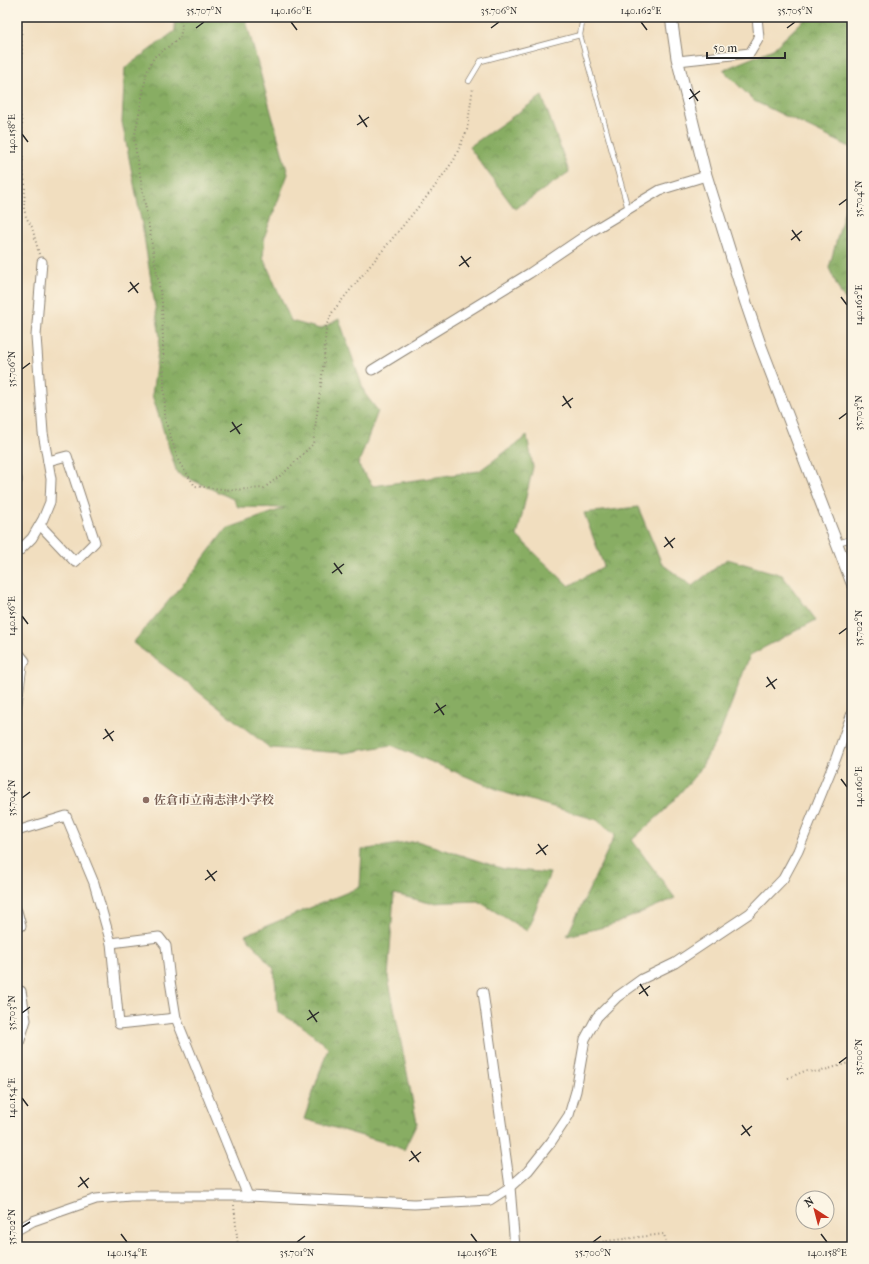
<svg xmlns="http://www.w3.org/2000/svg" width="869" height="1264" font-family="'IM FELL French Canon','Noto Serif JP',serif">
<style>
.forest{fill:url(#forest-crowns);stroke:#5a6c47}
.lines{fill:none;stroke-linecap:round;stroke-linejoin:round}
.service-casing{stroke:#8e8475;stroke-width:6}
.minor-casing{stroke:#8e8475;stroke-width:11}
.tertiary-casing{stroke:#8e8475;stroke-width:13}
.path{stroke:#8e8475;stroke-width:2;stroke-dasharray:1 3;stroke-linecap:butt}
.service{stroke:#fff;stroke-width:4.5}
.minor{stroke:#fff;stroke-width:9}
.tertiary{stroke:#fff;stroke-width:11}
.ticks{fill:none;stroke:#2b2b2b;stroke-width:1.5}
.education-dot{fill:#8d6e63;stroke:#fcf5e5;stroke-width:1.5}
.labels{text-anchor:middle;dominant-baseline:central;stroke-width:3.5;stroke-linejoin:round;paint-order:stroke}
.education-label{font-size:12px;font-weight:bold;fill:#785e54;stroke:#fcf5e5;text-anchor:start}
.neatline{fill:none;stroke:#2b2b2b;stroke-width:1.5}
.ticks-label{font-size:10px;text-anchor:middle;fill:#2b2b2b}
</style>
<defs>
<pattern id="forest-crowns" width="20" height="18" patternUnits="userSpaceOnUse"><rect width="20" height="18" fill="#88ad63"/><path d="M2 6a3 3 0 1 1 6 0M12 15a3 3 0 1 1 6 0" fill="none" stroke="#6f8d52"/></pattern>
</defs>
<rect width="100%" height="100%" fill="#fcf5e5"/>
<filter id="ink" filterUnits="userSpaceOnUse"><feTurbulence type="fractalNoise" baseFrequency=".025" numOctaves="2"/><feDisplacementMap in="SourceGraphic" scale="8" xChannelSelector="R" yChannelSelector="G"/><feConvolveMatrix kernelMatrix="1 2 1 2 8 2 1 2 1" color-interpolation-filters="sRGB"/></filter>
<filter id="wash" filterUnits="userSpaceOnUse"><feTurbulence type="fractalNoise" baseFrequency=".012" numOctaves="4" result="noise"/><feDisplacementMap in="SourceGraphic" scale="16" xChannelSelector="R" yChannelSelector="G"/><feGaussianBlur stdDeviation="0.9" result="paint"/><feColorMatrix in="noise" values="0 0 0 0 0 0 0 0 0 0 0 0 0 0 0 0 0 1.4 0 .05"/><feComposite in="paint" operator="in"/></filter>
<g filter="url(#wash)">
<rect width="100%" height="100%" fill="#f1debf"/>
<!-- forest -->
<g class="forest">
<polygon points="175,17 245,17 288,174 265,235 263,257 291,321 320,329 339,319 365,394 378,411 358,465 373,486 479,471 527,436 533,467 517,536 569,586 604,566 584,513 638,507 662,564 692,586 727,559 782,575 816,620 750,655 719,736 699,771 665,810 632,840 675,898 612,925 567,936 615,835 597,820 506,793 391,745 344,753 270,748 181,678 133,643 193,572 226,529 285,508 238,507 233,499 177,473 152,395 160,337 143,230 122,122 125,68 175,31"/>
<polygon points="807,17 852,17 852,148 754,101 723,70 773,49"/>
<polygon points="542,96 569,172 515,209 469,147"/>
<polygon points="852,184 852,304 842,296 829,268"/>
<polygon points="417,841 504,869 550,873 527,931 478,901 430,903 394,894 388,977 417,1123 404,1150 390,1144 304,1119 328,1048 305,1028 278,1012 274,969 245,935 360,887 362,850"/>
</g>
</g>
<g filter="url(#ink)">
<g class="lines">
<defs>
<g id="service">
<polyline points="583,17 580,35 628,209"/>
<polyline points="469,81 481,61 580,35"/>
<polyline points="837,543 852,539"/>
<polyline points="18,714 25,661"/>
</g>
<g id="minor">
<polyline points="678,61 750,53 759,38 757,17"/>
<polyline points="372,370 530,273 592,231 660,190 706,176"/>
<polyline points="17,479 17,481"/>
<polyline points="40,525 75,562 95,542 67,456 48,461"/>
<polyline points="17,552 19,551 32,538 43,519 50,502 51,479 43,433 36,336 42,262"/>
<polyline points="17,651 25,661"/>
<polyline points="17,831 66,816 94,883 111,943 119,1024 176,1018"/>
<polyline points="17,911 21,926 17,927"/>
<polyline points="111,943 159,937 166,946 170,981 176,1018 248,1196"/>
<polyline points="17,990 21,991 26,1020 17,1050"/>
<polyline points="483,992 510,1187 515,1247"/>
<polyline points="17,1230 33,1221 96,1199 130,1196 248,1196 414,1204 490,1200 510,1187 528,1171 551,1142 569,1115 576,1091 585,1039 597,1017 617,997 642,979 675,963 750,913 783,879 798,851 836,758 852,713"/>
</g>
<polyline id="tertiary" points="671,17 677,58 705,172 746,303 760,344 852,583"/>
</defs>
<!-- service casing -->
<use href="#service" class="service-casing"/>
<!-- minor casing -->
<use href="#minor" class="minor-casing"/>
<!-- tertiary casing -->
<use href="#tertiary" class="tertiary-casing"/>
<!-- path -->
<g class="path">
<polyline points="21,17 22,65 18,81 17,95 22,123 23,169 25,184 24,208 26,217 32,227 39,254"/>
<polyline points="179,17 182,26 180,38 154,57 147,71 134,140 162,303 165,420 179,462 195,486 231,490 264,488 285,472 313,444 324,361 326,326 333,311 433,189 454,160 467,130 473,87"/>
<polyline points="788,1078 805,1071 818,1072 852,1062"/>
<polyline points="234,1205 238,1247"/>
<polyline points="559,1247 664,1234 667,1247"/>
</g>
<!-- service -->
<use href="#service" class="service"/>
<!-- minor -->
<use href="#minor" class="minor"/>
<!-- tertiary -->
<use href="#tertiary" class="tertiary"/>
</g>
</g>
<!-- ticks -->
<path class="ticks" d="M291,22L297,30M641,22L647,30M196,28L204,22M491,28L499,22M787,28L795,22M690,89L698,101M689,99L700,91M359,115L367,127M357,125L369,117M22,134L28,142M839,205L847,199M792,230L800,241M791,240L802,231M461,256L469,267M459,266L471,257M130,282L138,293M128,292L139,283M841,297L847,305M22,369L30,363M563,396L571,408M562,406L573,398M839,419L847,413M232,422L240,434M230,432L242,424M665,537L673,548M664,547L675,538M334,563L342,574M332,573L344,564M22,616L28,624M839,634L847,628M767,677L775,689M766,687L777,679M436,703L444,715M434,713L446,705M105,729L113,741M103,739L114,731M841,779L847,787M22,798L30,792M538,844L546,855M536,854L548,845M207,870L215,881M205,880L217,871M640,984L648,996M639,994L650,986M309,1010L317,1022M22,1013L30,1007M307,1020L319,1012M839,1063L847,1057M22,1098L28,1106M742,1125L750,1136M741,1135L752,1126M411,1151L419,1162M409,1161L421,1152M80,1177L88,1188M78,1187L89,1178M22,1227L30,1222M121,1234L127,1242M471,1234L477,1242M821,1234L827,1242M297,1242L305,1236M593,1242L601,1236"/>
<!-- markers -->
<circle class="education-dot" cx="146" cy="800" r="4"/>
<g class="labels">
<!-- education labels -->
<g class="education-label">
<text x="154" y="800">佐倉市立南志津小学校</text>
</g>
</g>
<!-- margin -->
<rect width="869" height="1264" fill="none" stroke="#fcf5e5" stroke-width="44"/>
<!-- north arrow -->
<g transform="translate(815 1210) rotate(324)"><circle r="19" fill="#fcf5e5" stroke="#a8a49b"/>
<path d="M0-3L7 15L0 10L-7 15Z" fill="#c8321e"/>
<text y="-6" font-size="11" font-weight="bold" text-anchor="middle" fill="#2b2b2b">N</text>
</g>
<!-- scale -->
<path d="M707 52v6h78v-6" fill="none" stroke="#2b2b2b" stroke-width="2"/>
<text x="713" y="52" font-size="12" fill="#2b2b2b" stroke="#fcf5e5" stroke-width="3" paint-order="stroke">50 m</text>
<rect x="22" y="22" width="825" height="1220" class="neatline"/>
<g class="ticks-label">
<text x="204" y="14">35.707°N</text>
<text x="291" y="14">140.160°E</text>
<text x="499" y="14">35.706°N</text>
<text x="641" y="14">140.162°E</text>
<text x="795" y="14">35.705°N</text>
<text transform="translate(11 134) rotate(-90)" y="4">140.158°E</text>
<text transform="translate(858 199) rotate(-90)" y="4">35.704°N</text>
<text transform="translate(858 305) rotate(-90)" y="4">140.162°E</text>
<text transform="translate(11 369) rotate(-90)" y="4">35.706°N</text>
<text transform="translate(858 413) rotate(-90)" y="4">35.703°N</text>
<text transform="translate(11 616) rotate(-90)" y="4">140.156°E</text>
<text transform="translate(858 628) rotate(-90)" y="4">35.702°N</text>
<text transform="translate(858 787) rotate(-90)" y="4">140.160°E</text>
<text transform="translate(11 798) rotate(-90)" y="4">35.704°N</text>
<text transform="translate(11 1013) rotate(-90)" y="4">35.703°N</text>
<text transform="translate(858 1057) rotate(-90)" y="4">35.700°N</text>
<text transform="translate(11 1098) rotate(-90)" y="4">140.154°E</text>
<text transform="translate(11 1227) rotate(-90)" y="4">35.702°N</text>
<text x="127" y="1256">140.154°E</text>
<text x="297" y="1256">35.701°N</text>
<text x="477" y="1256">140.156°E</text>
<text x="593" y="1256">35.700°N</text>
<text x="827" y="1256">140.158°E</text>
</g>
</svg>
